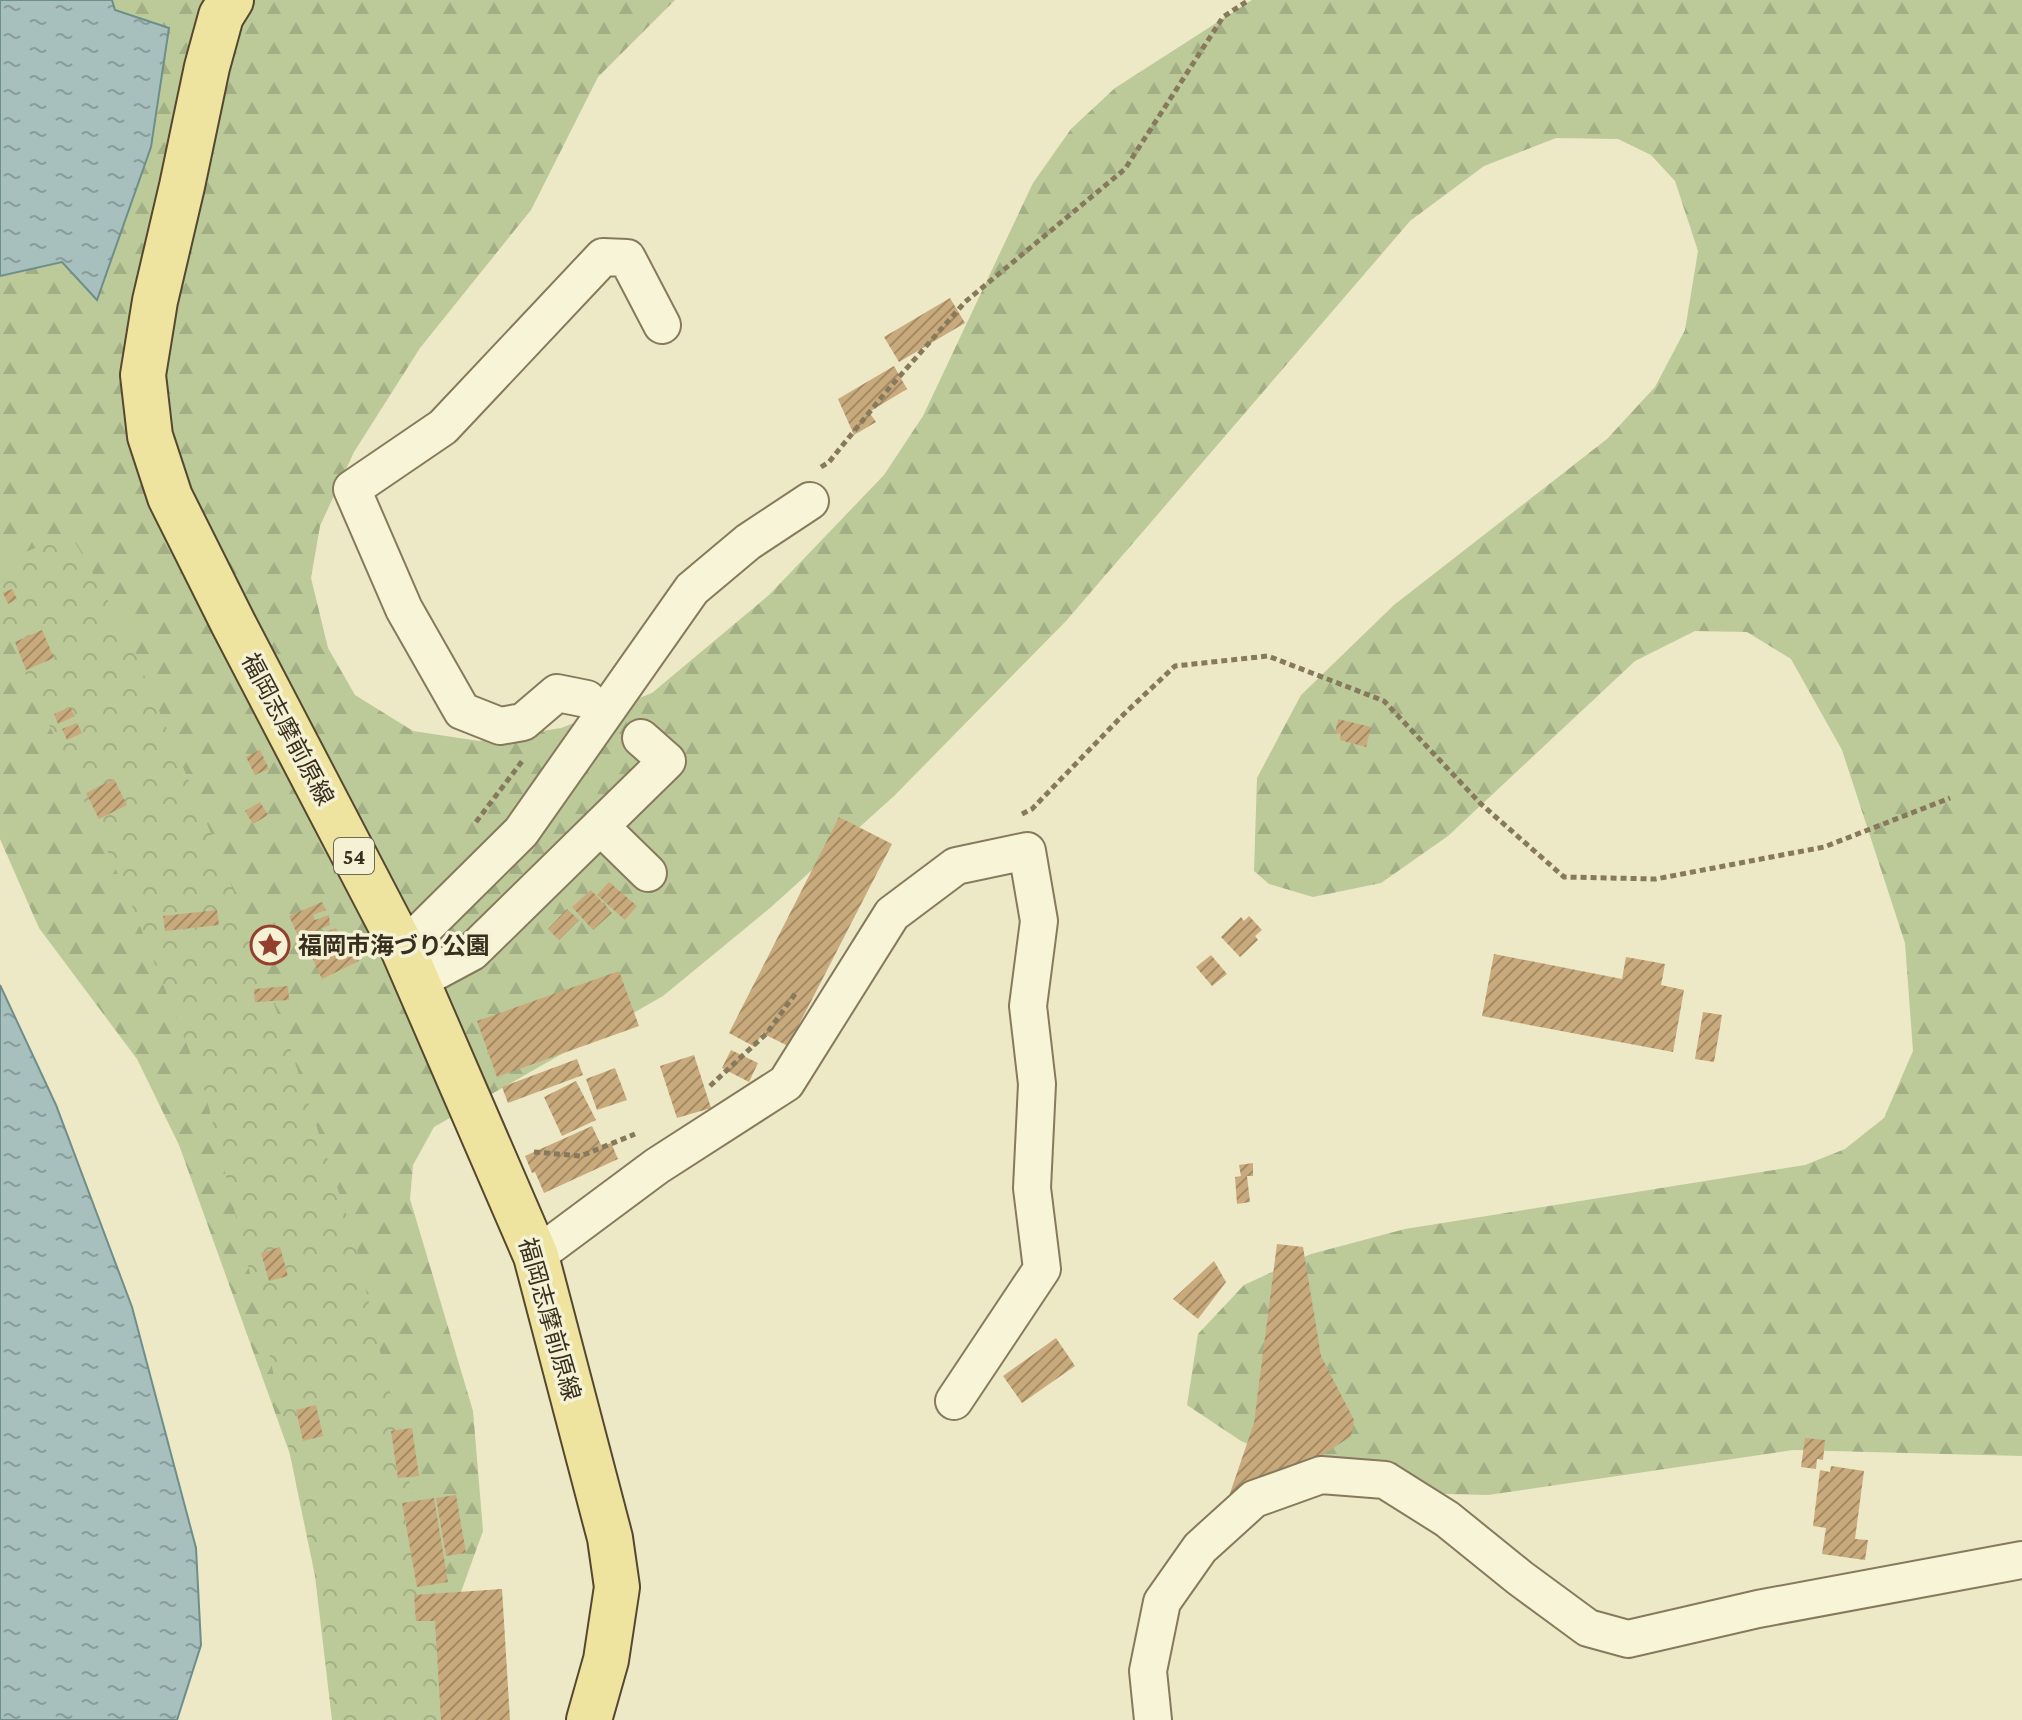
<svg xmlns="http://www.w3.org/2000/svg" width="2022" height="1720" font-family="'Crimson Pro','Noto Sans JP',serif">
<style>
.forest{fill:url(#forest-firs)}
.park{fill:url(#park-crowns)}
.water{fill:url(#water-ripples);stroke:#6e8e8c;stroke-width:2}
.building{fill:url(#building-hatch)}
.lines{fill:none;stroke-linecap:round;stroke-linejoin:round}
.minor-casing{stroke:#877a5c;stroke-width:40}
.major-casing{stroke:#554830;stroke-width:48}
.path{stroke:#877a5c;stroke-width:5;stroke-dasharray:6 4;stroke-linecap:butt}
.minor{stroke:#f8f4d8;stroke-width:36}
.major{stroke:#eee39f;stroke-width:44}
.labels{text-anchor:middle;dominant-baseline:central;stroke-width:7;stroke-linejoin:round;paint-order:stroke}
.shield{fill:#f4f1d4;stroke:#706955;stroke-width:2}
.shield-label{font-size:22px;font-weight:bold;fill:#382f1f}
.street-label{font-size:24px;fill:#382f1f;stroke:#f4f1d4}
.poi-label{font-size:24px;font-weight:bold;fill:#382f1f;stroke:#f4f1d4;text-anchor:start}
</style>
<defs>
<pattern id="forest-firs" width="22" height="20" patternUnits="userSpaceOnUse" patternTransform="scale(2)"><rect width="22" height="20" fill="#bcca99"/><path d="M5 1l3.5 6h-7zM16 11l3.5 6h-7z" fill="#a2ae83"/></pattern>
<pattern id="park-crowns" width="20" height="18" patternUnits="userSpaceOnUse" patternTransform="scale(2)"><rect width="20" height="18" fill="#bcca99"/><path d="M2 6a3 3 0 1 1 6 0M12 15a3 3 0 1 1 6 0" fill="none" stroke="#a2ae83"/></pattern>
<pattern id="water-ripples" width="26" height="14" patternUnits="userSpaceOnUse" patternTransform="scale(2)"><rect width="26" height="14" fill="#a7c0bd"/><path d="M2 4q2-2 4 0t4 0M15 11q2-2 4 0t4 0" fill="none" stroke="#899c99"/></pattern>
<pattern id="building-hatch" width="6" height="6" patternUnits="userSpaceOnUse" patternTransform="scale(2)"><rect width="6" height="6" fill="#c9aa7c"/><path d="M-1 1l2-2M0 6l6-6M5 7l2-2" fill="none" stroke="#a48b65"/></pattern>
</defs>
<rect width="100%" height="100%" fill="#ede8c5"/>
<!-- forest -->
<polygon class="forest" points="91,0 675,0 598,77 531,210 420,348 354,452 320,526 311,578 328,648 355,695 413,731 479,741 561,728 652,693 769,595 884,475 923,416 1033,183 1071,129 1115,88 1252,0 2022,0 2022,1456 1793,1450 1488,1495 1406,1493 1312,1473 1241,1441 1187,1405 1198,1334 1244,1285 1311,1254 1405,1229 1805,1165 1845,1149 1884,1118 1913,1051 1905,943 1842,750 1791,659 1747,632 1695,631 1635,661 1448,836 1381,883 1313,897 1269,884 1254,871 1257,778 1301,695 1394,605 1607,439 1655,387 1685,330 1698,251 1675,181 1651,155 1618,139 1556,138 1484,166 1410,221 1066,621 894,796 770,908 663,996 434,1127 413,1165 410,1199 473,1411 483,1531 434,1667 314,1521 179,1145 137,1059 39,928 0,839 0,256"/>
<!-- park -->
<polygon class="park" points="70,533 126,632 221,857 290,1048 354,1237 433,1585 444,1720 332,1720 315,1576 265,1333 204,1088 129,898 0,618 0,563"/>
<!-- water -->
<g class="water">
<polygon points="0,0 112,0 115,10 169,28 151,147 97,300 62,262 0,276"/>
<polygon points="0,985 56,1105 132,1307 196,1548 201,1645 177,1720 0,1720"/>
</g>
<!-- building -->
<g class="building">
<polygon points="950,298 965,323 899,362 884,337"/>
<polygon points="894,366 907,389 869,412 876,422 854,435 838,399"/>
<polygon points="12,589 17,599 8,604 3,593"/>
<polygon points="42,630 54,658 26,670 15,642"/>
<polygon points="70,707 75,716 58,724 54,714"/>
<polygon points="1338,719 1371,727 1366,747 1340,740 1341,734 1335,733"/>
<polygon points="77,723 82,733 67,740 62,729"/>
<polygon points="260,750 269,769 255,775 246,757"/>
<polygon points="114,779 127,805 99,819 86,793"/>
<polygon points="260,802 268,815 253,824 245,811"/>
<polygon points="839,817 892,844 788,1046 762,1033 755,1047 729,1033"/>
<polygon points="609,882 637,906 625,920 597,895"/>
<polygon points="591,890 612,913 593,930 572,907"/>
<polygon points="322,902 326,910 313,915 315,920 329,915 330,925 299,938 289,916"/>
<polygon points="567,909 579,920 559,940 548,929"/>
<polygon points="217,910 219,925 165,931 163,916"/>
<polygon points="1249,916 1262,930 1255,936 1258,940 1240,957 1221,937 1241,917 1244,921"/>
<polygon points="336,928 342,940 347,940 359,961 322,979 304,940"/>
<polygon points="1494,954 1622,979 1626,957 1665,964 1661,985 1684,990 1673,1052 1482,1016"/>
<polygon points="1211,955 1227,974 1212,986 1196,967"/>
<polygon points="619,971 639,1026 497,1077 477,1021"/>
<polygon points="288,986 289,1000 255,1002 254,989"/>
<polygon points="1703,1012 1722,1015 1714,1062 1695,1059"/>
<polygon points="731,1050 758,1063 749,1082 722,1068"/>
<polygon points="694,1055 711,1108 677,1118 660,1066"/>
<polygon points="577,1059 583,1075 508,1103 502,1087"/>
<polygon points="615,1068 627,1100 597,1110 586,1079"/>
<polygon points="576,1081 596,1120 562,1136 544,1097"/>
<polygon points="592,1126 602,1147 611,1143 618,1159 544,1193 535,1172 532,1173 525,1156"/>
<polygon points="1253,1163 1253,1176 1247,1176 1250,1202 1237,1204 1235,1177 1241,1176 1239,1165"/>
<polygon points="1277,1244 1303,1247 1321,1356 1354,1420 1351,1436 1247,1506 1225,1508 1254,1423"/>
<polygon points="280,1247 288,1276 269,1281 261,1253"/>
<polygon points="1214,1261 1226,1282 1198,1319 1173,1299"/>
<polygon points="1056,1338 1075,1366 1022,1403 1003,1376"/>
<polygon points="316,1405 323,1436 303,1441 296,1410"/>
<polygon points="412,1428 419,1476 398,1478 391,1431"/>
<polygon points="1805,1438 1825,1440 1823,1460 1817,1459 1816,1469 1801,1467"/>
<polygon points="1831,1466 1864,1471 1855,1539 1868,1540 1865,1560 1822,1554 1826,1528 1813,1526 1820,1470 1830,1472"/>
<polygon points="456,1495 466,1553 446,1556 436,1498"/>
<polygon points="434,1498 448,1582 417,1587 402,1503"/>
<polygon points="502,1589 510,1720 441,1720 435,1621 416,1621 414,1595"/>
</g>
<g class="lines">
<defs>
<g id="minor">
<polyline points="587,699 557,693 523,722 500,726 462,711 404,609 352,489 443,427 603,257 627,258 662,325"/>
<polyline points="601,827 648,873"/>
<polyline points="403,949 521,832 692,589 748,542 810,501"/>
<polyline points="416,982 472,952 667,761 641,738"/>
<polyline points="536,1256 657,1166 786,1083 892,914 956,866 1027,851 1039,921 1028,1006 1037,1084 1032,1188 1042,1269 954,1401"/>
<polyline points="1153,1720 1148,1671 1162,1602 1200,1548 1254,1499 1321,1475 1385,1480 1447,1519 1520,1578 1588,1628 1628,1639 1758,1609 2022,1560"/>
</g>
<polyline id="major" points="231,0 221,16 207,67 182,186 155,301 143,375 150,436 170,497 234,625 403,949 536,1256 610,1538 617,1587 606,1660 589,1720"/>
</defs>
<!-- minor casing -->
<use href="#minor" class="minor-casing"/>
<!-- major casing -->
<use href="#major" class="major-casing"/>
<!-- path -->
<g class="path">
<polyline points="821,467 829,462 885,393 965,302 1125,169 1223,17 1249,0"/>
<polyline points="1022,814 1032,809 1124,714 1175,666 1268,656 1384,701 1481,804 1564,877 1656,879 1824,847 1950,798"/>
<polyline points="476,822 523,760"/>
<polyline points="710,1086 767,1033 795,994"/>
<polyline points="534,1152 581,1156 635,1134"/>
</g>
<!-- minor -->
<use href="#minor" class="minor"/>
<!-- major -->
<use href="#major" class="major"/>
</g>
<!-- icons -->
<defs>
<symbol id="sight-ring" viewBox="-11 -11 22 22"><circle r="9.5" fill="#f4f1d4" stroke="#943f2e" stroke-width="1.5"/><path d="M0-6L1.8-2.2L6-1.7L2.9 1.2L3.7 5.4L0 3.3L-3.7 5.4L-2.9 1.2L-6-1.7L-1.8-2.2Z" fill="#943f2e"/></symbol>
</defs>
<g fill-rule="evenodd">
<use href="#sight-ring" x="248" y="923" width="44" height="44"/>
</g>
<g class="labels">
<!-- shield labels -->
<rect class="shield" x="334" y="838" width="40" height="36" rx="6"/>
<g class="shield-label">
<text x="354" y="856">54</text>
</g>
<!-- street labels -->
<g class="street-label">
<text transform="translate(288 729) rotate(62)">福岡志摩前原線</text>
<text transform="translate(550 1319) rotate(74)">福岡志摩前原線</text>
</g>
<!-- poi labels -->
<g class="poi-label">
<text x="298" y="945">福岡市海づり公園</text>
</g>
</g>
</svg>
